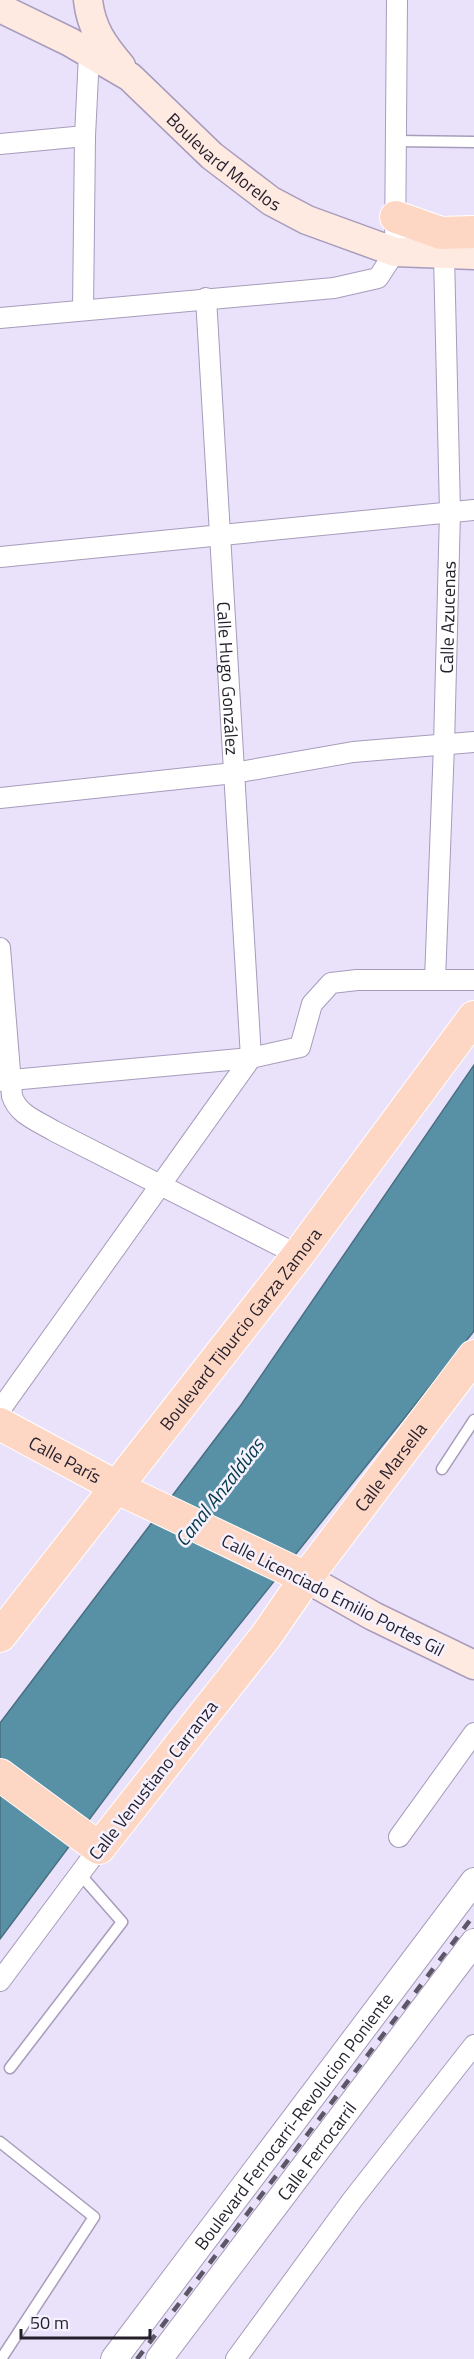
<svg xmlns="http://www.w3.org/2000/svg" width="474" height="2359" font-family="'Titillium Web',sans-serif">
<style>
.water{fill:#5891a6;stroke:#486f81;stroke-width:1.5}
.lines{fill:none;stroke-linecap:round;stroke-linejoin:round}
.service-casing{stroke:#a79cbb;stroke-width:13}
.minor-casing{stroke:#a79cbb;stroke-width:22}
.tertiary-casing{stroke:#a79cbb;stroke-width:28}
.secondary-casing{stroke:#a79cbb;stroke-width:31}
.primary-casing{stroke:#fff;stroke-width:34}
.service{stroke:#fff;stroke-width:10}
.minor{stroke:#fff;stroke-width:20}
.tertiary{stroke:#fff;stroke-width:26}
.secondary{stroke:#ffeae2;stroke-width:28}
.primary{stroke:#fed6c4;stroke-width:32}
.rail{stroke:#5c5666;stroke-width:4.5;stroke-dasharray:10 10;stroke-linecap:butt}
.labels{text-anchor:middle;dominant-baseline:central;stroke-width:5;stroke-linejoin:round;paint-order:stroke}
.street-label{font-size:18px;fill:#241f2b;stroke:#f5f1fe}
.water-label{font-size:20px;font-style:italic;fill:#043a4a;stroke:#f5f1fe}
</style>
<rect width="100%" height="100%" fill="#eae1fb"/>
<!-- water -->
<polygon class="water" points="474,1065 474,1331 168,1714 0,1939 0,1723 241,1405"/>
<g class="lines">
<defs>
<g id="service">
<polyline points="396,141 474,142"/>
<polyline points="442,1469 474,1420"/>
<polyline points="10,2068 122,1922 79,1873"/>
<polyline points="0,2142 94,2217 1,2359"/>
</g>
<g id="minor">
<polyline points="0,144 85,136"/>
<path id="s1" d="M206,298L251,1058"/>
<polyline points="83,310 85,136 89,55"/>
<polyline points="0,318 334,288 378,278 395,252 397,0"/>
<polyline points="0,557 474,510"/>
<polyline points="0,798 234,773 353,752 474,742"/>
<path d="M0,948L12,1096C18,1115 38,1121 54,1131L298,1255"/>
<path id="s2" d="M435,980L444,745L450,512L444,255"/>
<polyline points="0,1081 251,1058 300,1047 312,1004 331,983 357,980 474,980"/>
<polyline points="0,1410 251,1058"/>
<polyline points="399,1837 474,1733"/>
<polyline points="0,1981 99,1848"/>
<polyline points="236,2359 353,2199 474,2045"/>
</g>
<g id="tertiary">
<path id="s3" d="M114,2359L474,1881"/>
<path id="s4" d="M159,2359L474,1942"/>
</g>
<g id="secondary">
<path d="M88,0C91,28 103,45 121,66"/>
<path id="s5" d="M0,8L70,42L130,77L212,156L271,201L307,220L395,252L474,255"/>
<polyline points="306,1578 373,1616 474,1665"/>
</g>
<g id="primary">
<polyline points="396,217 441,233 474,232"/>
<path id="s6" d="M0,1424L128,1493L306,1578"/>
<path id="s7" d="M0,1636L298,1255L474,1017"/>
<path id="s8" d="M0,1775L99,1848L266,1636L306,1578L474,1356"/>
</g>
</defs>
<!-- service casing -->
<use href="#service" class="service-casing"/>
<!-- minor casing -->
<use href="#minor" class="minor-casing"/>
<!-- tertiary casing -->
<use href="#tertiary" class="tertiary-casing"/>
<!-- secondary casing -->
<use href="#secondary" class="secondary-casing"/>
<!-- primary casing -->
<use href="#primary" class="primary-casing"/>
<!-- service -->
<use href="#service" class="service"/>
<!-- minor -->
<use href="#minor" class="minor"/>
<!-- tertiary -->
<use href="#tertiary" class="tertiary"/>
<!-- secondary -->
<use href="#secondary" class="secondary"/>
<!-- primary -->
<use href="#primary" class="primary"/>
<!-- rail -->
<polyline class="rail" points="137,2359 474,1915"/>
</g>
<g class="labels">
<!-- street labels -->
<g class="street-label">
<text stroke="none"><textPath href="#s5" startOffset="274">Boulevard Morelos</textPath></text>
<text stroke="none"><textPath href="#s2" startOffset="363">Calle Azucenas</textPath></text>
<text stroke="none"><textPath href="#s1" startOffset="381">Calle Hugo González</textPath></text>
<text stroke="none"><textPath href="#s7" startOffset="390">Boulevard Tiburcio Garza Zamora</textPath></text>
<text stroke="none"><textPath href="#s6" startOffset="74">Calle París</textPath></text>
<text stroke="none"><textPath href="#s8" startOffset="603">Calle Marsella</textPath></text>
<text transform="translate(333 1595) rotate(27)">Calle Licenciado Emilio Portes Gil</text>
<text transform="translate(153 1780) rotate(-52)">Calle Venustiano Carranza</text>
<text stroke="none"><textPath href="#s3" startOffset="298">Boulevard Ferrocarri-Revolucion Poniente</textPath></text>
<text stroke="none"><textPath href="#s4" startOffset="261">Calle Ferrocarril</textPath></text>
</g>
<!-- water labels -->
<g class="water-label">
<text transform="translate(219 1492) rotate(-52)">Canal Anzaldúas</text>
</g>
</g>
<!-- scale -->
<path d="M21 2329v9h129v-9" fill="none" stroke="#241f2b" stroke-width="3"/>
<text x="30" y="2329" font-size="18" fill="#241f2b" stroke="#f5f1fe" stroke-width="4.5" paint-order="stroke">50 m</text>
</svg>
